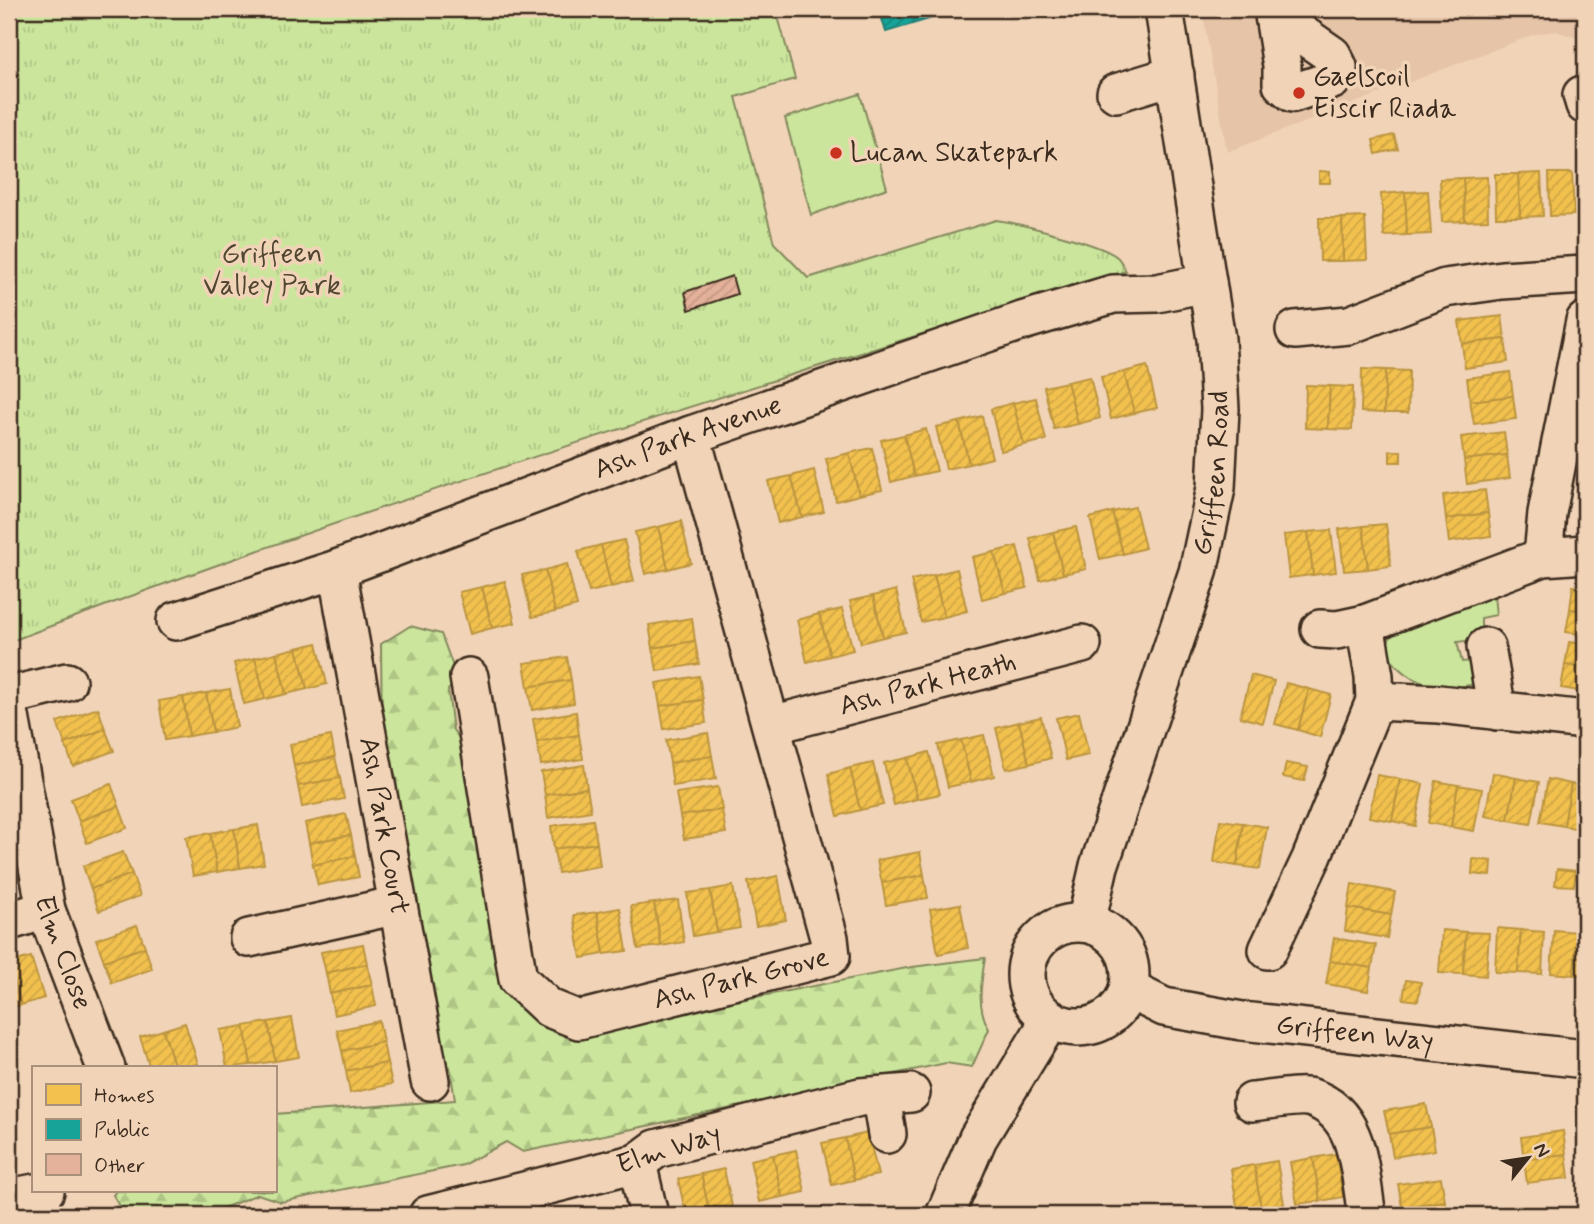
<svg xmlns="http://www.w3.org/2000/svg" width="1594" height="1224" font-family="Mynerve,sans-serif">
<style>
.built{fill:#e6c4a8}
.grass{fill:#cbe69c;stroke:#83885d;stroke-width:2}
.forest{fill:url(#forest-firs);stroke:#83885d;stroke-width:2}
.park{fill:url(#park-tufts);stroke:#83885d;stroke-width:2}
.homes{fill:url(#homes-hatch);stroke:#bb9440;stroke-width:2}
.public{fill:url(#public-hatch);stroke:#227f73;stroke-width:2}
.building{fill:url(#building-hatch);stroke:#3b2a1e;stroke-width:2}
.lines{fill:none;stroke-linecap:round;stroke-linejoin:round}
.minor-casing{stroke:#3b2a1e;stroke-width:42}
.minor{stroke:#f1d4b7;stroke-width:37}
.poi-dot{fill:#c8321e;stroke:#f1d4b7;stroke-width:2.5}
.labels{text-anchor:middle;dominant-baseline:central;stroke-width:7;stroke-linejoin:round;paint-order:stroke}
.poi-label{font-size:28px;fill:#3b2a1e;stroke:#f1d4b7;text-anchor:start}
.park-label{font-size:28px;fill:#514631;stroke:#f1d4b7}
.street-label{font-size:28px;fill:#3b2a1e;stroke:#f1d4b7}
</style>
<defs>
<pattern id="forest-firs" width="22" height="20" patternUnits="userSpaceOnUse" patternTransform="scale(1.75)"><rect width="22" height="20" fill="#cbe69c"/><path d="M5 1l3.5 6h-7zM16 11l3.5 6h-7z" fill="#afc586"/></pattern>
<pattern id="park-tufts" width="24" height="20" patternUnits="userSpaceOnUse" patternTransform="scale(1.75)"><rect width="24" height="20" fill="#cbe69c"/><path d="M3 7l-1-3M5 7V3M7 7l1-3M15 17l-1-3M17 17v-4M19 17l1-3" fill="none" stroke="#afc586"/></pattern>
<pattern id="homes-hatch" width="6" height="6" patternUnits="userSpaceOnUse" patternTransform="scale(1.75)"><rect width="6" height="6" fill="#f2c14e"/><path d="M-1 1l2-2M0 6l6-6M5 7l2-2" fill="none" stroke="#d0a644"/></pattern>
<pattern id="public-hatch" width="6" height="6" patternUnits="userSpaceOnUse" patternTransform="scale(1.75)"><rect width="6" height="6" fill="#17a398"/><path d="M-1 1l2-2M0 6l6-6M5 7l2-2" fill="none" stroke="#16857b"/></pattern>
<pattern id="building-hatch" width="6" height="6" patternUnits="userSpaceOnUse" patternTransform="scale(1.75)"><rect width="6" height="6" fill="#e4b19a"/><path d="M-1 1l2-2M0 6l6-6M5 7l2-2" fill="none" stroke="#c49884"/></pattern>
</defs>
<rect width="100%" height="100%" fill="#f1d4b7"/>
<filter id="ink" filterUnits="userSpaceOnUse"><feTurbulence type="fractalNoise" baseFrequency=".0143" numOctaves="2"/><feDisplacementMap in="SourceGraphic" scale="14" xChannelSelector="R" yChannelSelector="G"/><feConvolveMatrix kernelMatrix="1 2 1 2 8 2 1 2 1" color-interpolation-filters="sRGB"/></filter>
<g filter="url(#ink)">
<!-- built -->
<polygon class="built" points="1202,9 1585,9 1585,41 1556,31 1535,34 1227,152"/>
<!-- grass -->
<g class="grass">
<polygon points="860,94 887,188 811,215 785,118"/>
<path d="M1494,595L1496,615L1481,618V633L1473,640L1457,642L1462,662L1473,661L1477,673L1471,685C1435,690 1403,684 1386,650L1389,639L1402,625Z"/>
</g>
<!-- forest -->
<path class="forest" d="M410,626L441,634L458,680L448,690L453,730L465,745L507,988L576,1032L912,967L985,958C981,984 976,1006 989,1029L972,1067L946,1063L523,1152L506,1142L463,1165L281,1202L258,1194L206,1215H126L113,1195L116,1191H275V1114L455,1100L450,1067L439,1056L382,735L381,644Z"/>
<!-- park -->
<path class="park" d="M9,9H776L795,79L736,97L774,243L808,278L996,220C1018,223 1102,244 1117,257C1121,260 1123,267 1126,271C751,387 375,501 9,642Z"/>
<!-- homes -->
<g class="homes">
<polygon points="1394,135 1398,149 1376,154 1373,140"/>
<polygon points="1319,171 1330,172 1330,183 1319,183"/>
<polygon points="1541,173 1543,216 1520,217 1518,174"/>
<polygon points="1549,173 1572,173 1574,215 1550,216"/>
<polygon points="1495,174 1518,174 1520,217 1496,217"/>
<polygon points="1487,177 1488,220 1465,221 1463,178"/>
<polygon points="1463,178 1465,221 1442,222 1440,179"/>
<polygon points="1428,191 1431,234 1407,235 1405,192"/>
<polygon points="1405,192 1407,235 1384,236 1381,194"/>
<polygon points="1365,217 1367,260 1343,261 1342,218"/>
<polygon points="1319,218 1342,218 1343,261 1320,261"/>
<polygon points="1502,316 1505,339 1462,344 1459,321"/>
<polygon points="1505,339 1508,362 1465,368 1462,344"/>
<polygon points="1147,366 1157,408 1134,413 1124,372"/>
<polygon points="1362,369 1386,370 1384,413 1361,412"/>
<polygon points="1386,370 1409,371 1408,413 1384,413"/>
<polygon points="1124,372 1134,413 1111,419 1101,377"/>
<polygon points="1510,372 1513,396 1470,401 1467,378"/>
<polygon points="1090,377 1100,418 1078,424 1067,382"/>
<polygon points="1067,382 1078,424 1054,429 1044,387"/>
<polygon points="1306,385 1330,386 1328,429 1305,428"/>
<polygon points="1330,386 1353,387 1352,430 1328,429"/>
<polygon points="1513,396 1516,419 1474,424 1470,401"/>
<polygon points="1036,398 1046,440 1024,445 1013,403"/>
<polygon points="1013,403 1024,445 1001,451 991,409"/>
<polygon points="982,416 992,458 969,464 959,422"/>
<polygon points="959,422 969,464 946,469 936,427"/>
<polygon points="926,429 937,471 914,476 904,435"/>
<polygon points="1504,432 1507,455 1464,460 1461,437"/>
<polygon points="904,435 914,476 891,482 881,440"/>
<polygon points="872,448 882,490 859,495 849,453"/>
<rect x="1390" y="451" width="11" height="11"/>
<polygon points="849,453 859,495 836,501 826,459"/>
<polygon points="1507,455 1510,478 1467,484 1464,460"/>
<polygon points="814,470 824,512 802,517 791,476"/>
<polygon points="791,476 802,517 778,523 768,481"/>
<polygon points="1485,490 1488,513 1446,519 1443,495"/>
<polygon points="1135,507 1145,548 1123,554 1112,512"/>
<polygon points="1112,512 1123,554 1100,559 1090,518"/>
<polygon points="1488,513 1491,536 1449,542 1446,519"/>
<polygon points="681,521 691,563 668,569 658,527"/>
<polygon points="1386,524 1391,566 1368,569 1363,526"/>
<polygon points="1363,526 1368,569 1344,571 1339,529"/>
<polygon points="658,527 668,569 645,574 635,532"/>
<polygon points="1076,527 1086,569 1063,574 1053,532"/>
<polygon points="1331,530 1336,572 1313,575 1308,532"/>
<polygon points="1053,532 1063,574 1040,580 1030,538"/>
<polygon points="1308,532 1313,575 1289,578 1284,535"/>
<polygon points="624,540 634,581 611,587 601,545"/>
<polygon points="601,545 611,587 589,592 578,551"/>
<polygon points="1017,546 1027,588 1005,593 994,552"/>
<polygon points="994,552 1005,593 982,599 972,557"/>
<polygon points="567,564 577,606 555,612 545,570"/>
<polygon points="957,569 967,611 944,617 934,575"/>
<polygon points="545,570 555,612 532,617 522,575"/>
<polygon points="934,575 944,617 921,622 911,580"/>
<polygon points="505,581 515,623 492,628 482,587"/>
<polygon points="1573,586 1585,588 1585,611 1570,609"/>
<polygon points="482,587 492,628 470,634 459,592"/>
<polygon points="896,590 906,632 883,637 873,596"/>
<polygon points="873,596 883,637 861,643 850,601"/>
<polygon points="842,609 853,650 830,656 819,614"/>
<polygon points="1570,609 1585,611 1585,635 1566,632"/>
<polygon points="819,614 830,656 807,662 797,620"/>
<polygon points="692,618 695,641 653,648 649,625"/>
<polygon points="695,641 699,664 657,671 653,648"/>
<polygon points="1569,642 1585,644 1585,668 1565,665"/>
<polygon points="317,643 327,684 307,689 297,648"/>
<polygon points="297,648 307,689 286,694 276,653"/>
<polygon points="276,653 286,694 265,699 255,658"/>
<polygon points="567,657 571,680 528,687 524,663"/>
<polygon points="255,658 265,699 244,704 234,663"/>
<polygon points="1565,665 1585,668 1585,692 1561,688"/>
<polygon points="1251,675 1274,681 1263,723 1240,717"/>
<polygon points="699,676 703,700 660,706 656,683"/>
<polygon points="571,680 574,703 532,710 528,687"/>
<polygon points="1286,683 1309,689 1298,730 1275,724"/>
<polygon points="230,689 237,727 213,732 206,693"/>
<polygon points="1309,689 1331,695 1320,737 1298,730"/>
<polygon points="206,693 213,732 189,736 183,697"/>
<polygon points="183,697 189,736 165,740 159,701"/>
<polygon points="703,700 706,723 664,729 660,706"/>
<polygon points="98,708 105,729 65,744 57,722"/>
<polygon points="576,712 579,735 537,742 533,719"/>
<polygon points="1079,713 1089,755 1066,760 1056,718"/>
<polygon points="1041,717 1051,758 1029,764 1019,722"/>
<polygon points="1019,722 1029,764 1006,769 996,728"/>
<polygon points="105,729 114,751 73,766 65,744"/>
<polygon points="708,733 712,756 670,763 666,740"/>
<polygon points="579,735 583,759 541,765 537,742"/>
<polygon points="984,735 994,776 971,782 961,740"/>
<polygon points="331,736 335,757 294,766 290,744"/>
<polygon points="961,740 971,782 948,787 938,745"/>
<polygon points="929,752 940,794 917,799 907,758"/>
<polygon points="712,756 716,779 673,786 670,763"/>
<polygon points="335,757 340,778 298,786 294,766"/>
<polygon points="907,758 917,799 894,805 884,763"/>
<polygon points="873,763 883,805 860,810 850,768"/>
<polygon points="1286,763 1308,767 1304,781 1283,777"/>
<polygon points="584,765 587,788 545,795 541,772"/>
<polygon points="850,768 860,810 838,816 828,774"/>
<polygon points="1493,773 1516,778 1508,820 1485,816"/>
<polygon points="1377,775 1400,779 1392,821 1369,817"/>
<polygon points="340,778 344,799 302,807 298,786"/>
<polygon points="1516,778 1539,782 1531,824 1508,820"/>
<polygon points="1400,779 1423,784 1415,826 1392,821"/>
<polygon points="1548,779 1571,784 1564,826 1540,822"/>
<polygon points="1436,781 1458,785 1451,827 1428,823"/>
<polygon points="111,784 119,806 79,821 71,799"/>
<polygon points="1571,784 1585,786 1585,830 1564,826"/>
<polygon points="1458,785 1482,789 1474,831 1451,827"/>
<polygon points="718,787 722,810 680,816 676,793"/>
<polygon points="587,788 591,811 548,818 545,795"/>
<polygon points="119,806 127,828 87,843 79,821"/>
<polygon points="722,810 726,833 684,839 680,816"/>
<polygon points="346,814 351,835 309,843 305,823"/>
<polygon points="593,820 597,843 554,849 551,826"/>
<polygon points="1220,820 1243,823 1237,866 1214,862"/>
<polygon points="1243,823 1267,827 1260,869 1237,866"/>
<polygon points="258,825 264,864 240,868 234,829"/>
<polygon points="234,829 240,868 217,872 210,833"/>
<polygon points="210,833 217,872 193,876 186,837"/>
<polygon points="351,835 355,856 313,865 309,843"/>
<polygon points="597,843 600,866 558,873 554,849"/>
<polygon points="123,852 132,874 91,889 83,866"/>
<polygon points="920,852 924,875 882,883 877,860"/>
<polygon points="355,856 359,877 318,885 313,865"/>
<polygon points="1473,859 1492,861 1491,876 1472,874"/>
<polygon points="1557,869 1576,871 1574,886 1555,885"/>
<polygon points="132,874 140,896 99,911 91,889"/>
<polygon points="924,875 928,898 886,905 882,883"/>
<polygon points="778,876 786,920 756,926 748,882"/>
<polygon points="1352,884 1395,892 1391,915 1348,908"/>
<polygon points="733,886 740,928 717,932 710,890"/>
<polygon points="710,890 717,932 693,936 687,893"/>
<polygon points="678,900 684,942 661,946 654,903"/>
<polygon points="654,903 661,946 638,949 631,906"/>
<polygon points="960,904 968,948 938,954 930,909"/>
<polygon points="620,908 627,951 604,954 597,912"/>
<polygon points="1348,908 1391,915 1387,938 1345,931"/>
<polygon points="597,912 604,954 581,958 574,915"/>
<polygon points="137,925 145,947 104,961 96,939"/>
<polygon points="1497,928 1521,930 1518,973 1495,972"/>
<polygon points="1442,930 1466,932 1463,974 1439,973"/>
<polygon points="1521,930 1544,932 1542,974 1518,973"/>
<polygon points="1554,930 1577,932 1574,975 1551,973"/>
<polygon points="1466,932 1489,933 1486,976 1463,974"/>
<polygon points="1577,932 1585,932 1585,975 1574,975"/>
<polygon points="1334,938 1376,945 1372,968 1330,961"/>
<polygon points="363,944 367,964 326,973 321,952"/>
<polygon points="145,947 152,969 112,983 104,961"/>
<polygon points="31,957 44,998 21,1005 9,963"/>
<polygon points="1330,961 1372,968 1368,991 1326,984"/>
<polygon points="367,964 372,985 330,994 326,973"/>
<polygon points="9,965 21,1005 9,1008"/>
<polygon points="1406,980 1421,982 1418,1001 1403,999"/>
<polygon points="372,985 376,1006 334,1015 330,994"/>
<polygon points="292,1018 299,1057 275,1061 268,1022"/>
<polygon points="379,1021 383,1042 342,1051 337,1030"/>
<polygon points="268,1022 275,1061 251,1065 244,1026"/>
<polygon points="185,1023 198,1064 175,1068 163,1030"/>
<polygon points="244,1026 251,1065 227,1068 220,1030"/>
<polygon points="163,1030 175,1068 150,1068 140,1037"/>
<polygon points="383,1042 387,1063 346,1071 342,1051"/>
<polygon points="387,1063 392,1084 350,1093 346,1071"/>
<polygon points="1426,1104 1431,1127 1389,1134 1384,1111"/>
<polygon points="9,1105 19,1139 9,1142"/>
<polygon points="1431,1127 1435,1150 1393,1157 1389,1134"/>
<polygon points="1563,1131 1566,1154 1524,1160 1521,1137"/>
<polygon points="868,1133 878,1175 854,1180 845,1138"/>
<polygon points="845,1138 854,1180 832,1185 822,1143"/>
<polygon points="796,1150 805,1192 782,1197 773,1155"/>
<polygon points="1336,1154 1343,1197 1320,1201 1313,1158"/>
<polygon points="1566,1154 1569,1178 1527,1183 1524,1160"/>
<polygon points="773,1155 782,1197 759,1202 750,1160"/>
<polygon points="1313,1158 1320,1201 1297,1204 1290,1162"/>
<polygon points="1277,1161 1284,1204 1261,1208 1254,1165"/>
<polygon points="1254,1165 1261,1208 1238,1212 1231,1169"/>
<polygon points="724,1169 733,1211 710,1215 701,1174"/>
<polygon points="701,1174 710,1215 686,1215 678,1179"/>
<polygon points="1441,1178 1445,1201 1402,1207 1398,1184"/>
<polygon points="1445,1201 1447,1215 1404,1215 1402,1207"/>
</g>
<!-- public -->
<polygon class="public" points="879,9 962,9 886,32"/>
<!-- building -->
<polygon class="building" points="732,276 737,294 689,310 685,292"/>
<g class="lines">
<defs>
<g id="minor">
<polyline points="1273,9 1282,66 1282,84 1293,93 1332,80 1338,67 1332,55 1277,17"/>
<polyline points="1116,93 1175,75"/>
<polyline points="1582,95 1585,105"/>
<polyline points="1295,330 1349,325 1445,288 1502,280 1585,275"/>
<polyline points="1543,557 1547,513 1585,321"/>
<path id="s1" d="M337,569L430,1081"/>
<path id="s2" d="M176,621L337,569L691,435L1022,321L1113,294L1157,293L1207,283"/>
<polyline points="1320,629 1337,630 1365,624 1543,557 1585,554"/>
<polyline points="1486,647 1497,711"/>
<path id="s3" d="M469,677L518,979L549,1008L579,1020L831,956L829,938L691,435"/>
<polyline points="9,696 67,682"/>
<polyline points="1375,701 1439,704 1585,720"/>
<path id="s4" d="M9,711L46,910L106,1068"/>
<path id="s5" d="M772,725L1082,644"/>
<polyline points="9,921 46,910"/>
<path id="s6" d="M1086,923L1099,866L1198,572L1216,488L1220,409L1216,339L1164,9"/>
<circle cx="1078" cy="975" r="52"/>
<polyline points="249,938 398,905"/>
<polyline points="1268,950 1311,859 1375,701 1374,676 1365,624"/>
<path id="s7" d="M1128,989L1164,1007L1242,1021L1585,1059"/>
<polyline points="881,1098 887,1134"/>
<path d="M1252,1102C1266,1101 1300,1094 1312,1098C1361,1114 1359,1173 1367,1215"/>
<polyline points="637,1163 649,1215"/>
<polyline points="9,1198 45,1191"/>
<polyline points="428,1215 637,1163 656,1149 760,1122 860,1097 911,1093"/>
<polyline points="945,1215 978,1138 1050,1020"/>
</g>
</defs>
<!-- minor casing -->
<use href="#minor" class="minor-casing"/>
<!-- minor -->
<use href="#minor" class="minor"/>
</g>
</g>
<!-- markers -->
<g class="poi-dot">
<circle cx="1299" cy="93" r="7"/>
<circle cx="836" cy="153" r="7"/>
</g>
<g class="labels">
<!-- poi labels -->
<g class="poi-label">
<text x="1313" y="77">Gaelscoil<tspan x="1313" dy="32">Eiscir Riada</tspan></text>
<text x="850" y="153">Lucan Skatepark</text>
</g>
<!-- park labels -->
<g class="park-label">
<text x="272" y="254">Griffeen<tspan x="272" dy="32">Valley Park</tspan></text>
</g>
<!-- street labels -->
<g class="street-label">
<text stroke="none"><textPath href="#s2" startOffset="544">Ash Park Avenue</textPath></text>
<text stroke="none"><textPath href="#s6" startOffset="469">Griffeen Road</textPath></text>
<text stroke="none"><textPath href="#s5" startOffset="161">Ash Park Heath</textPath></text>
<text stroke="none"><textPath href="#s1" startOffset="261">Ash Park Court</textPath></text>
<text stroke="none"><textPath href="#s4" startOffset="248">Elm Close</textPath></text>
<text stroke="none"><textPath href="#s3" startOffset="548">Ash Park Grove</textPath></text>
<text stroke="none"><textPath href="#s7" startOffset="233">Griffeen Way</textPath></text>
<text transform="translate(669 1150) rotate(-18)">Elm Way</text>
</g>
</g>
<!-- margin -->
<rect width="1594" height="1224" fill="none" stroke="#f1d4b7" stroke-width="35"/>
<rect x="18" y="18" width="1559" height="1189" fill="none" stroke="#3b2a1e" stroke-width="2.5" filter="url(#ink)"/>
<!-- legend -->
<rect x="32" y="1066" width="245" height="126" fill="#f1d4b7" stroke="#a8907a" stroke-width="2"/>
<rect x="46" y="1084" width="35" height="21" fill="#f2c14e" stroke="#a8907a" stroke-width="2"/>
<text x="94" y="1102" font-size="21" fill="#3b2a1e">Homes</text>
<rect x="46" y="1119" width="35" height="21" fill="#17a398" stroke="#a8907a" stroke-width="2"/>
<text x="94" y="1136" font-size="21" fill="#3b2a1e">Public</text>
<rect x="46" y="1154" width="35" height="21" fill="#e4b19a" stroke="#a8907a" stroke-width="2"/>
<text x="94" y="1172" font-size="21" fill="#3b2a1e">Other</text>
<!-- north arrow -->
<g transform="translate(1528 1158) rotate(60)" stroke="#f1d4b7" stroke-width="5" paint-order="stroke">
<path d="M0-5L12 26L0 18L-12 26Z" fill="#3b2a1e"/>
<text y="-10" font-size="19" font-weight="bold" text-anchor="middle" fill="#3b2a1e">N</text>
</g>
</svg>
